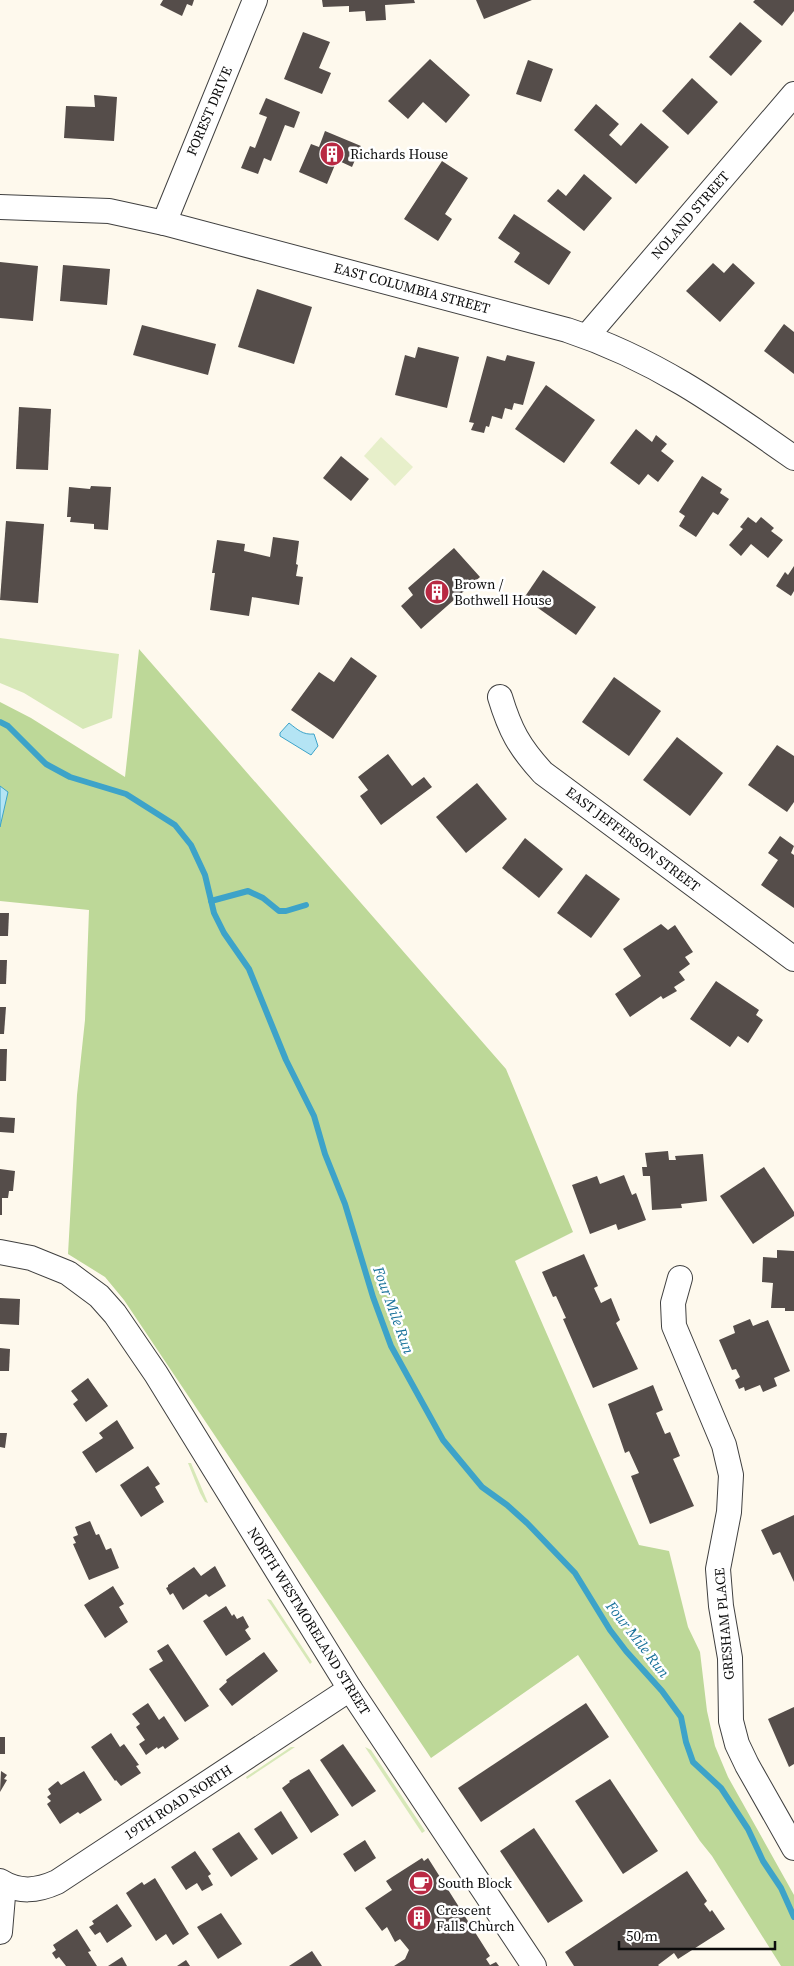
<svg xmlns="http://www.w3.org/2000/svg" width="794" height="1966" font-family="'Source Serif 4',serif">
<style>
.green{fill:#d7e8b8}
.forest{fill:#bdd898}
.pitch{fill:#e7efca}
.water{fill:#b4e4f4;stroke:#3da3c9}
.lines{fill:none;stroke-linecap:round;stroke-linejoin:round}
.stream{stroke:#3da3c9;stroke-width:6}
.building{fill:#554d4a}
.minor-casing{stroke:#404040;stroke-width:26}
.minor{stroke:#fff;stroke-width:24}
.labels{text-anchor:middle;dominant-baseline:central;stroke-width:5;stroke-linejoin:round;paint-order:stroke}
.street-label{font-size:14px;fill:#0d0d0d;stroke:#fff}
.poi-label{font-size:14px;fill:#0d0d0d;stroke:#fff;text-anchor:start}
.water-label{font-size:15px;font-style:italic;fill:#1a739b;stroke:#fff}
</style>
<rect width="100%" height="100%" fill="#fef9ed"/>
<!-- green -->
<g class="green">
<polygon points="0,638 119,654 112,718 83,729 24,693 0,683"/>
<polygon points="188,1463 191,1463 208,1503 205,1502 200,1493"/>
<polygon points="267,1599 271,1600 312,1662 310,1664"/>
<polygon points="291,1747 295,1747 247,1779 246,1777"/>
<polygon points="365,1747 371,1750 425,1831 422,1833"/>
</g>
<!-- forest -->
<polygon class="forest" points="139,649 506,1069 573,1232 515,1261 639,1545 669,1551 688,1627 700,1652 707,1711 715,1746 728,1777 794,1895 794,1966 781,1966 712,1856 700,1841 578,1655 431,1758 124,1300 105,1277 68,1254 77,1095 85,1020 89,910 0,901 0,702 31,718 125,777"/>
<!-- pitch -->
<polygon class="pitch" points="381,437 413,467 395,486 364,456"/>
<!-- water -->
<g class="water">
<path d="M289,723C298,730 303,735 314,734L318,746L311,755L280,736V733Z"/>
<polygon points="0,786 8,792 0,827"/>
</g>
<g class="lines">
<!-- stream -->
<g class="stream">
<polyline points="0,722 8,726 46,764 70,777 126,794 175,825 191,845 205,875 214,913 224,933 249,969 286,1060 314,1116 325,1154 345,1204 373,1297 391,1346 443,1440 482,1487 507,1505 527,1523 575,1573 610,1630 626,1651 662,1691 681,1717 686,1742 693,1762 721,1788 748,1829 763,1861 781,1888 794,1917"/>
<polyline points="211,901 248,891 263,898 279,911 286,911 306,905"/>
</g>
</g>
<!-- building -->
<g class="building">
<polygon points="163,0 194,0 192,6 187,4 182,16 160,5"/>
<polygon points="322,0 414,0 415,3 385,5 386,20 366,21 365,11 349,12 349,6 323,7"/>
<polygon points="476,0 532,0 484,19"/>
<polygon points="755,0 794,0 794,11 782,26 753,2"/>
<polygon points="740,22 762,41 731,76 709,57"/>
<polygon points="303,32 330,42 319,68 331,73 322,94 284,79"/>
<polygon points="430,59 470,95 446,123 423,102 408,119 388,101"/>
<polygon points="528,60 553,69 541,102 516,94"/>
<polygon points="692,78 718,102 688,135 662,111"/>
<polygon points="94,95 117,97 114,141 64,138 66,106 95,107"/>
<polygon points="266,98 300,112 294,128 285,125 271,161 264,158 258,174 241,168 250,146 255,148 267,117 259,114"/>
<polygon points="596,104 619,124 609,135 621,146 641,123 669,147 636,184 574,130"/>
<polygon points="325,131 361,146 352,167 337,160 327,184 299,172 311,144 319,147"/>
<polygon points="442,161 468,178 445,214 452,219 438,241 404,219"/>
<polygon points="584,174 612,198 584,231 547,201 558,189 566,196"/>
<polygon points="514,214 571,252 549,285 514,262 520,253 498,238"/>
<polygon points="0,262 38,266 33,321 0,318"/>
<polygon points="713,263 724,273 733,263 755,283 720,322 686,291"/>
<polygon points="63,265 110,269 107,305 60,301"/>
<polygon points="257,289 312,307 294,364 238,347"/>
<polygon points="784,324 794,332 794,374 764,351"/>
<polygon points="142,325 216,344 208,375 133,355"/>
<polygon points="418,347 459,357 447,408 395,395 405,355 415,358"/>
<polygon points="507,355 535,362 523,405 514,403 512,410 505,408 502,419 492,416 489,427 486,426 484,433 471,430 474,423 469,422 487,356 505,361"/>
<polygon points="546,385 595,420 564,463 515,429"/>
<polygon points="19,407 51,409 48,470 16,469"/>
<polygon points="636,429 652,442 656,435 667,444 661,451 674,461 658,482 648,474 639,485 610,463"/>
<polygon points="341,456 369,479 351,501 323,478"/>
<polygon points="702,476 722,489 720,493 729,499 718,515 713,512 696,537 679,526 685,516 679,512"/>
<polygon points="91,486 111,487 108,530 94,529 94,524 70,522 71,517 67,517 69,487 90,489"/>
<polygon points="748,517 756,523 761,517 774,528 771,531 783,540 768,558 751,544 741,556 729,545 743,529 740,527"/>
<polygon points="6,521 44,524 38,603 0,600"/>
<polygon points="273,537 299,541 296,564 298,565 296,576 303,577 299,605 252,597 249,616 210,610 215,573 212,573 217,540 245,544 244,551 270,557"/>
<polygon points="454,548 480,577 421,629 401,606 413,595 408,588"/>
<polygon points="794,566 794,591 791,596 776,586 785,572 788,575"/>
<polygon points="543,570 596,607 576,635 524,598"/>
<polygon points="351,657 377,676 333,739 291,710 319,672 334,682"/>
<polygon points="614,677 661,711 629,756 582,722"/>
<polygon points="677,737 723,773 690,816 643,780"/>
<polygon points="777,745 794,756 794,802 787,812 748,785"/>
<polygon points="388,754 412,786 424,777 432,787 381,825 360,796 368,790 358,777"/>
<polygon points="477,783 507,819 466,853 436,817"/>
<polygon points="780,836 794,846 791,853 794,855 794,908 761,885 778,860 768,853"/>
<polygon points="525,838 563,869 539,898 502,868"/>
<polygon points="586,874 620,899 591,938 557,913"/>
<polygon points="0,913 9,913 8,936 0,936"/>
<polygon points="661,924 668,930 675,925 693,952 685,957 690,964 679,972 685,980 674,987 677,991 663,999 661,996 630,1017 615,994 641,976 623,949"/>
<polygon points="0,960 7,960 6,984 0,984"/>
<polygon points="716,981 759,1010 756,1015 763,1020 748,1043 738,1036 730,1047 690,1019"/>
<polygon points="0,1007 6,1007 4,1034 0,1034"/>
<polygon points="0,1049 7,1049 6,1081 0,1081"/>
<polygon points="0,1117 15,1118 14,1133 0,1132"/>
<polygon points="668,1151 669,1160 676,1160 675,1156 703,1154 707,1201 681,1204 682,1208 652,1210 650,1176 643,1176 642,1167 647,1167 645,1153"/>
<polygon points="764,1167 794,1212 794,1216 753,1244 720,1196"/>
<polygon points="0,1169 15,1171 13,1191 9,1191 8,1198 2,1198 2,1215 0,1215"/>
<polygon points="624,1175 632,1195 636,1193 646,1220 618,1230 616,1224 590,1234 572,1185 597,1176 600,1184"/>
<polygon points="777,1250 794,1251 794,1311 785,1311 785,1308 771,1308 773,1283 762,1282 763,1257 777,1258"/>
<polygon points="584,1254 598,1286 594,1288 601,1303 611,1298 620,1320 616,1323 638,1369 593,1388 563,1319 566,1318 556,1296 553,1297 542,1272"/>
<polygon points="0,1298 20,1299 19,1325 0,1324"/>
<polygon points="750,1319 753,1326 768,1320 790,1371 774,1378 777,1386 763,1392 760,1385 745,1391 744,1387 739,1389 735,1380 740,1377 736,1369 732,1370 719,1340 735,1333 733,1326"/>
<polygon points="0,1348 10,1349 9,1371 0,1371"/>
<polygon points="88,1378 108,1406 86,1422 73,1404 78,1400 71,1391"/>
<polygon points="653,1385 663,1410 656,1413 665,1434 670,1432 680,1456 673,1459 694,1506 650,1524 631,1476 639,1473 629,1451 625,1453 608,1404"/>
<polygon points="117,1420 134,1448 96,1473 82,1452 103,1438 99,1433"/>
<polygon points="0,1433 7,1433 5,1448 0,1447"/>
<polygon points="148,1466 160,1484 155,1487 164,1502 141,1517 120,1485"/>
<polygon points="794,1515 794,1582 780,1552 773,1555 761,1530"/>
<polygon points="90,1521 96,1535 99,1534 106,1550 111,1548 119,1568 89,1580 73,1544 76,1543 73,1537 78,1535 75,1527"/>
<polygon points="215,1566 226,1586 209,1597 206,1594 183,1610 173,1593 170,1595 166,1588 168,1587 168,1585 194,1567 201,1576"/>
<polygon points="113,1586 124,1604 119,1607 128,1622 105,1638 84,1605"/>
<polygon points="226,1606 232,1616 234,1614 237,1619 243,1616 249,1627 245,1630 251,1639 226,1656 203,1621"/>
<polygon points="168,1644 209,1706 185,1722 149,1669 163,1661 157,1651"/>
<polygon points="264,1652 278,1671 232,1706 219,1689 227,1682 226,1680"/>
<polygon points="148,1703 159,1720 164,1716 179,1739 165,1749 163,1746 158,1749 157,1747 146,1755 139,1744 145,1740 136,1727 140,1724 132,1714"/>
<polygon points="586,1703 609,1737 481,1822 458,1788"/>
<polygon points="794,1707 794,1764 789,1767 768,1719"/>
<polygon points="111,1733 120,1747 124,1744 139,1765 136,1766 141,1773 121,1786 116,1780 115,1781 91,1747"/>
<rect x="0" y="1737" width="5" height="17"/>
<polygon points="343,1744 376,1791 352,1807 320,1760"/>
<polygon points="309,1769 339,1815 311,1833 282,1788 290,1782 289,1781"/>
<polygon points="1,1771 7,1775 4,1779 7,1780 0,1792"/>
<polygon points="84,1771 102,1800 80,1814 78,1812 60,1824 47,1804 51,1801 47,1797 51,1794 48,1789 58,1781 61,1785"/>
<polygon points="610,1779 658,1851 623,1874 575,1801"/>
<polygon points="281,1811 298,1838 272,1855 254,1829"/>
<polygon points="534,1828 583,1901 548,1923 500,1851"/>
<polygon points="239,1832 258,1859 231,1877 212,1849"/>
<polygon points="365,1840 376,1858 355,1872 343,1854"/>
<polygon points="195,1851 211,1874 208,1876 213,1885 202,1891 197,1883 186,1890 171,1867"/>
<polygon points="422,1858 424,1861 428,1858 490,1956 486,1959 490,1965 496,1962 499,1966 394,1966 405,1959 409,1950 400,1939 395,1942 387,1927 382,1931 365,1908 392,1890 386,1881"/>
<polygon points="687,1871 707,1901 704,1904 710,1912 712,1910 725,1929 678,1959 674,1953 658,1965 659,1966 574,1966 565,1952"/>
<polygon points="155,1878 189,1934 173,1945 166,1934 156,1941 126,1893 142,1882 144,1885"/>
<polygon points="117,1904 132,1926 107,1943 100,1932 95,1935 89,1927 94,1924 92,1921"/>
<polygon points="221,1913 242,1944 218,1959 197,1927"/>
<polygon points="77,1929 91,1951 88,1952 97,1966 66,1966 59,1957 56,1959 52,1953 56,1950 53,1945"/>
<polygon points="312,1951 322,1966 289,1966"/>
<polygon points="122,1957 127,1966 108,1966"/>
<polygon points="186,1960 190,1966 177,1966"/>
</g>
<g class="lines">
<defs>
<g id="minor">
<path d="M0,207L109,211L164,223L567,330C655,359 719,405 794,458"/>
<polyline points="164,223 255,0"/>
<polyline points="587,336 794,94"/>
<path d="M500,697C510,730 519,747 543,773L794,959"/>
<polyline points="0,1252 31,1258 68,1273 99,1296 115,1314 156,1374 350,1689 534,1966"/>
<polyline points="680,1278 673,1303 674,1326 724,1445 731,1475 729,1512 718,1569 721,1606 730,1658 731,1721 737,1744 747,1765 794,1848"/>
<path d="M0,1881C19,1893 37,1891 57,1882L350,1689"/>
<polyline points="0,1932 4,1884"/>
</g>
</defs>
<!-- minor casing -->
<use href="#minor" class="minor-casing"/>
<!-- minor -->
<use href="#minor" class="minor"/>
</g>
<!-- icons -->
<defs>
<symbol id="building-disc" viewBox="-11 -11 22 22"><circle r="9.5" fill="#b92943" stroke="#fff"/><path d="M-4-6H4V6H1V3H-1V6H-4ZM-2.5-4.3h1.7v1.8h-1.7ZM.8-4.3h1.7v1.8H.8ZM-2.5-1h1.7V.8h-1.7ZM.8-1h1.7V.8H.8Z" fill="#fff"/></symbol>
<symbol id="cafe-disc" viewBox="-11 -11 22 22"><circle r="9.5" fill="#b92943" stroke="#fff"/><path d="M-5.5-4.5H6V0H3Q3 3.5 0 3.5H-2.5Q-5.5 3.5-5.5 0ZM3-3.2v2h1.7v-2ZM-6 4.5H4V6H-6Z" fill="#fff"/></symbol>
</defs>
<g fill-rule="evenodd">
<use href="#building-disc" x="318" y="140" width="28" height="28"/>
<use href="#building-disc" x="423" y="578" width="28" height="28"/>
<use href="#cafe-disc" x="407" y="1869" width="28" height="28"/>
<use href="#building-disc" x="405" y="1904" width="28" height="28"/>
</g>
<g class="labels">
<!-- street labels -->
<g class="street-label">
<text transform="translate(209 111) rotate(-67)">FOREST DRIVE</text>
<text transform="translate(690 215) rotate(-49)">NOLAND STREET</text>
<text transform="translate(412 288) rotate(15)">EAST COLUMBIA STREET</text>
<text transform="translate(633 839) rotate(37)">EAST JEFFERSON STREET</text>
<text transform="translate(309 1621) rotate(58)">NORTH WESTMORELAND STREET</text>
<text transform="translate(724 1624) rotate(-95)">GRESHAM PLACE</text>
<text transform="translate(178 1802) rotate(-33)">19TH ROAD NORTH</text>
</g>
<!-- poi labels -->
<g class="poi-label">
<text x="350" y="154">Richards House</text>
<text x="454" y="584">Brown /<tspan x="454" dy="16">Bothwell House</tspan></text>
<text x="438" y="1883">South Block</text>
<text x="436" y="1910">Crescent<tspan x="436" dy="16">Falls Church</tspan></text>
</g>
<!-- water labels -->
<g class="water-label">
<text transform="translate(394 1310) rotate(70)">Four Mile Run</text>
<text transform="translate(638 1639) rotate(52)">Four Mile Run</text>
</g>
</g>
<!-- scale -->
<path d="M619 1941v8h156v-8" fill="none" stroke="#0d0d0d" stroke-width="2.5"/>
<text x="626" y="1941" font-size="15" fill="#0d0d0d" stroke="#ffffff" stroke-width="4" paint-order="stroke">50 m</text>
</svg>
